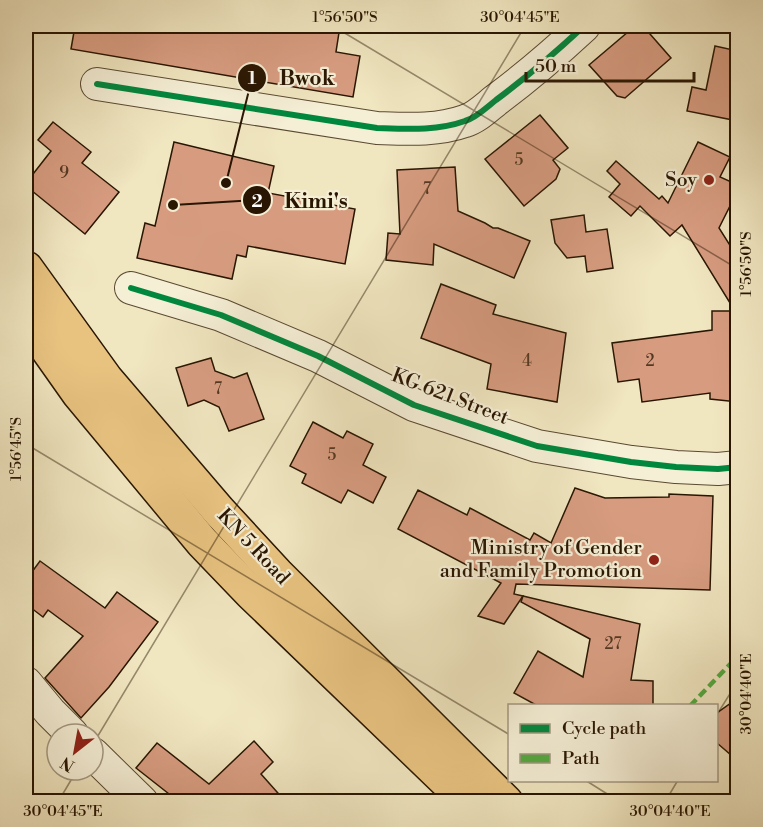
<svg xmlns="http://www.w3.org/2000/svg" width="763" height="827" font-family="'Libre Bodoni',serif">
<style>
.building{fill:#d79c80;stroke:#291602;stroke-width:1.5}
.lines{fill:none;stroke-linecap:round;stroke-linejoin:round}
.minor-casing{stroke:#5b4a32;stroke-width:34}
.major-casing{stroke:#291602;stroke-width:36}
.minor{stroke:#f5efd6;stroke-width:32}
.major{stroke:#e8c380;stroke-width:33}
.quiet{stroke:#53a940;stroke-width:4.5;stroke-dasharray:9 4.5;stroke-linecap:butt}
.cycleway-casing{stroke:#f5efd6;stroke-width:10}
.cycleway{stroke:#00873e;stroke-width:6}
.ticks{fill:none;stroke:#291602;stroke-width:1.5;stroke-opacity:0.45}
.poi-dot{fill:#8f2418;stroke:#f5efd6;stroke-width:2}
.labels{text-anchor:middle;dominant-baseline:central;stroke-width:4.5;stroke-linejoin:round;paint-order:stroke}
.number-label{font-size:16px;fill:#543822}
.poi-label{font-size:20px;fill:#291602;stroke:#f5efd6;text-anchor:end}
.street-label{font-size:20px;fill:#291602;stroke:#f5efd6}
.leader{fill:none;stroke:#291602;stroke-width:2}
.callout-dot{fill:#291602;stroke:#f5efd6;stroke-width:2}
.mark-label{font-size:18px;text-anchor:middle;font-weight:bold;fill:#fff}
.callout-label{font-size:21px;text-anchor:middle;font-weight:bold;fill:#291602;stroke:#f5efd6;stroke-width:4.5;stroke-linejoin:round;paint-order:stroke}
.neatline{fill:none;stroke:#291602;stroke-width:2}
.ticks-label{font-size:15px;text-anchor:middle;fill:#291602}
</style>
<rect width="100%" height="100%" fill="#f0e6c0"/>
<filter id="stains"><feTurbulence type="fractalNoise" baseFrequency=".00333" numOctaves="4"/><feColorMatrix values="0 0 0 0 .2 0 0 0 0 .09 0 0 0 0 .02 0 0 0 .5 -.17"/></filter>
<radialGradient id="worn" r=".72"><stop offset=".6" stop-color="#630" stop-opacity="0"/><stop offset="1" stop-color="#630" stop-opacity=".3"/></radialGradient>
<!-- building -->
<g class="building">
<polygon points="75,26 340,26 336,52 360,56 353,97 71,49"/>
<polygon points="635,26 643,26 671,58 625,98 617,96 589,65"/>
<polygon points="715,46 738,51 738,121 687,111 692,87 706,90"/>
<polygon points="540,115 568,148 553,160 560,169 556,179 524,206 485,159"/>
<polygon points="53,122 91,152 82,163 119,192 85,234 26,186 26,183 51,151 38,140"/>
<polygon points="174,142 274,166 268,193 355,209 345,264 248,246 246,257 237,255 232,279 137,258 145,223 155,226"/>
<polygon points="698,142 730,157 720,177 738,185 738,190 719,228 738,258 738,402 710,399 710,393 642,402 639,379 618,382 612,343 712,330 712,311 735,311 682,225 670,236 640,206 631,216 609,197 620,184 607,171 616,161 659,199 662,196 668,203"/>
<polygon points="455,167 458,211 485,223 493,228 498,228 530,241 514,278 434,244 433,265 386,260 388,233 400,234 397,170"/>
<polygon points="584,215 586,232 607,229 613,268 587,272 585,256 567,258 555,243 551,220"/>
<polygon points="441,284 496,305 493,314 566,333 557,402 487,389 491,364 421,338"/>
<polygon points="211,358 215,371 234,378 247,373 264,419 229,431 219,407 204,400 188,406 176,368"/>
<polygon points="313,422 343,438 347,431 373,444 363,465 386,477 373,503 348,490 341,503 302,483 306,474 290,466"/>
<polygon points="575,488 605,498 669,497 669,494 713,496 710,590 516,584 514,594 523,596 504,624 478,616 501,583 398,529 418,490 467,515 470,508 530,540 534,533 551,543"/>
<polygon points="40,561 105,608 117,592 158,622 109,687 81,718 45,678 83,636 48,610 43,617 26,604 26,580"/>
<polygon points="523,596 640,624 631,680 653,681 653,705 536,705 514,693 538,651 583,677 590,639 521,602"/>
<polygon points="738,698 738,761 717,743 717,713"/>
<polygon points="254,741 273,762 261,774 285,801 178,801 136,768 157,743 209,784"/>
</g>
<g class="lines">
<defs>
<g id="minor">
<path d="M97,84L377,128C407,129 437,131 465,121C476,118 487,107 496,100C527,77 556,52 584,26"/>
<polyline points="131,288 221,315 318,356 414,405 537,446 631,462 676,467 718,469 738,467"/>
<polyline points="26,683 50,712 72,734"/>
<polyline points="93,754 142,802"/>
</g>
<g id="major">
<polyline points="26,268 106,379 219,511 277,574 506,802"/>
<polyline points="26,319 79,394 202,542 251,593 468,802"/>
</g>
</defs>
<!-- minor casing -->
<use href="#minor" class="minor-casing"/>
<!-- major casing -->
<use href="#major" class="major-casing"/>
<!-- minor -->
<use href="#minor" class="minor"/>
<!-- major -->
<use href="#major" class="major"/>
<!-- quiet -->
<polyline class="quiet" points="690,706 738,656"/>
<defs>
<g id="cycleway">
<path d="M97,84L377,128C407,129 437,131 465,121C476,118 487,107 496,100C527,77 556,52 584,26"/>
<polyline points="131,288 221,315 318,356 414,405 537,446 631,462 676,467 718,469 738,467"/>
</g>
</defs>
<!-- cycleway casing -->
<use href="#cycleway" class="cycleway-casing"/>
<!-- cycleway -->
<use href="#cycleway" class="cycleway"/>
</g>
<!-- ticks -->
<path class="ticks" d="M333,26L738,269M26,444L510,735M716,716L738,681M93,744L525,26M585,780L620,802M58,802L77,770M665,802L678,780"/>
<!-- markers -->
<g class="poi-dot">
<circle cx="709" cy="180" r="6"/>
<circle cx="654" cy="560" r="6"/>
</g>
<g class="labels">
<!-- number labels -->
<g class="number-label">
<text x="519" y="160">5</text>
<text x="64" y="173">9</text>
<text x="427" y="189">7</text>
<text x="527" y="361">4</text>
<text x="650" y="361">2</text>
<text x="218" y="389">7</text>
<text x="332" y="455">5</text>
<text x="613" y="644">27</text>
</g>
<!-- poi labels -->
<g class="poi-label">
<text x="697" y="180">Soy</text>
<text x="642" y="548">Ministry of Gender<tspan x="642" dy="23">and Family Promotion</tspan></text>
</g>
<!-- street labels -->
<g class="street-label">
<text transform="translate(450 397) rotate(21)">KG 621 Street</text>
<text transform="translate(253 547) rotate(47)">KN 5 Road</text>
</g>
</g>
<!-- callouts -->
<path class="leader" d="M226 183L252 78M173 205L257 200"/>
<g class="callout-dot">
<circle cx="226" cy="183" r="6"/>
<circle cx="173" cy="205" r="6"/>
<circle cx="252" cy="78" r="15"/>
<circle cx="257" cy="200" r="15"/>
</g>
<g class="mark-label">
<text x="252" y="84">1</text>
<text x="257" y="207">2</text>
</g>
<g class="callout-label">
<text x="307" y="85">Bwok</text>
<text x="316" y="208">Kimi's</text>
</g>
<!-- margin -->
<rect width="763" height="827" fill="none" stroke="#f0e6c0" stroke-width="66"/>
<!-- legend -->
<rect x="508" y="704" width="210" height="78" fill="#f5efd6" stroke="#a39881" stroke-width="1.5"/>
<rect x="520" y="724" width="30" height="9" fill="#00873e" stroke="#a39881" stroke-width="1.5"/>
<text x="562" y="734" font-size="18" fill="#291602">Cycle path</text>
<rect x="520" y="754" width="30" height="9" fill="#53a940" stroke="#a39881" stroke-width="1.5"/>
<text x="562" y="764" font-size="18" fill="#291602">Path</text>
<!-- north arrow -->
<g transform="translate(75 752) rotate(211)"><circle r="28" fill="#f5efd6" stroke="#a39881" stroke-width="1.5"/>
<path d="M0-4.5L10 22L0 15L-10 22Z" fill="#8f2418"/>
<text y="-9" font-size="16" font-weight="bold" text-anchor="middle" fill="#291602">N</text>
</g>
<!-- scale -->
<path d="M526 72v9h168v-9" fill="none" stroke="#291602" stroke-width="3"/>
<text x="535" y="72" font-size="18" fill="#291602" stroke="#f5efd6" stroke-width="4.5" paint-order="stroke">50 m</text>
<rect x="33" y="33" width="697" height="761" class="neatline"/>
<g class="ticks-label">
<text x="345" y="22">1°56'50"S</text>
<text x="520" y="22">30°04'45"E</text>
<text transform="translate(746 264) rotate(-90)" y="5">1°56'50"S</text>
<text transform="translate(16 449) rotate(-90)" y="5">1°56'45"S</text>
<text transform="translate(746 694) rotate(-90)" y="5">30°04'40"E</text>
<text x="63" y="816">30°04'45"E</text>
<text x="670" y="816">30°04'40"E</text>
</g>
<rect width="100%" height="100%" filter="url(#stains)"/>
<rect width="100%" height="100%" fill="url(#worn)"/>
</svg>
